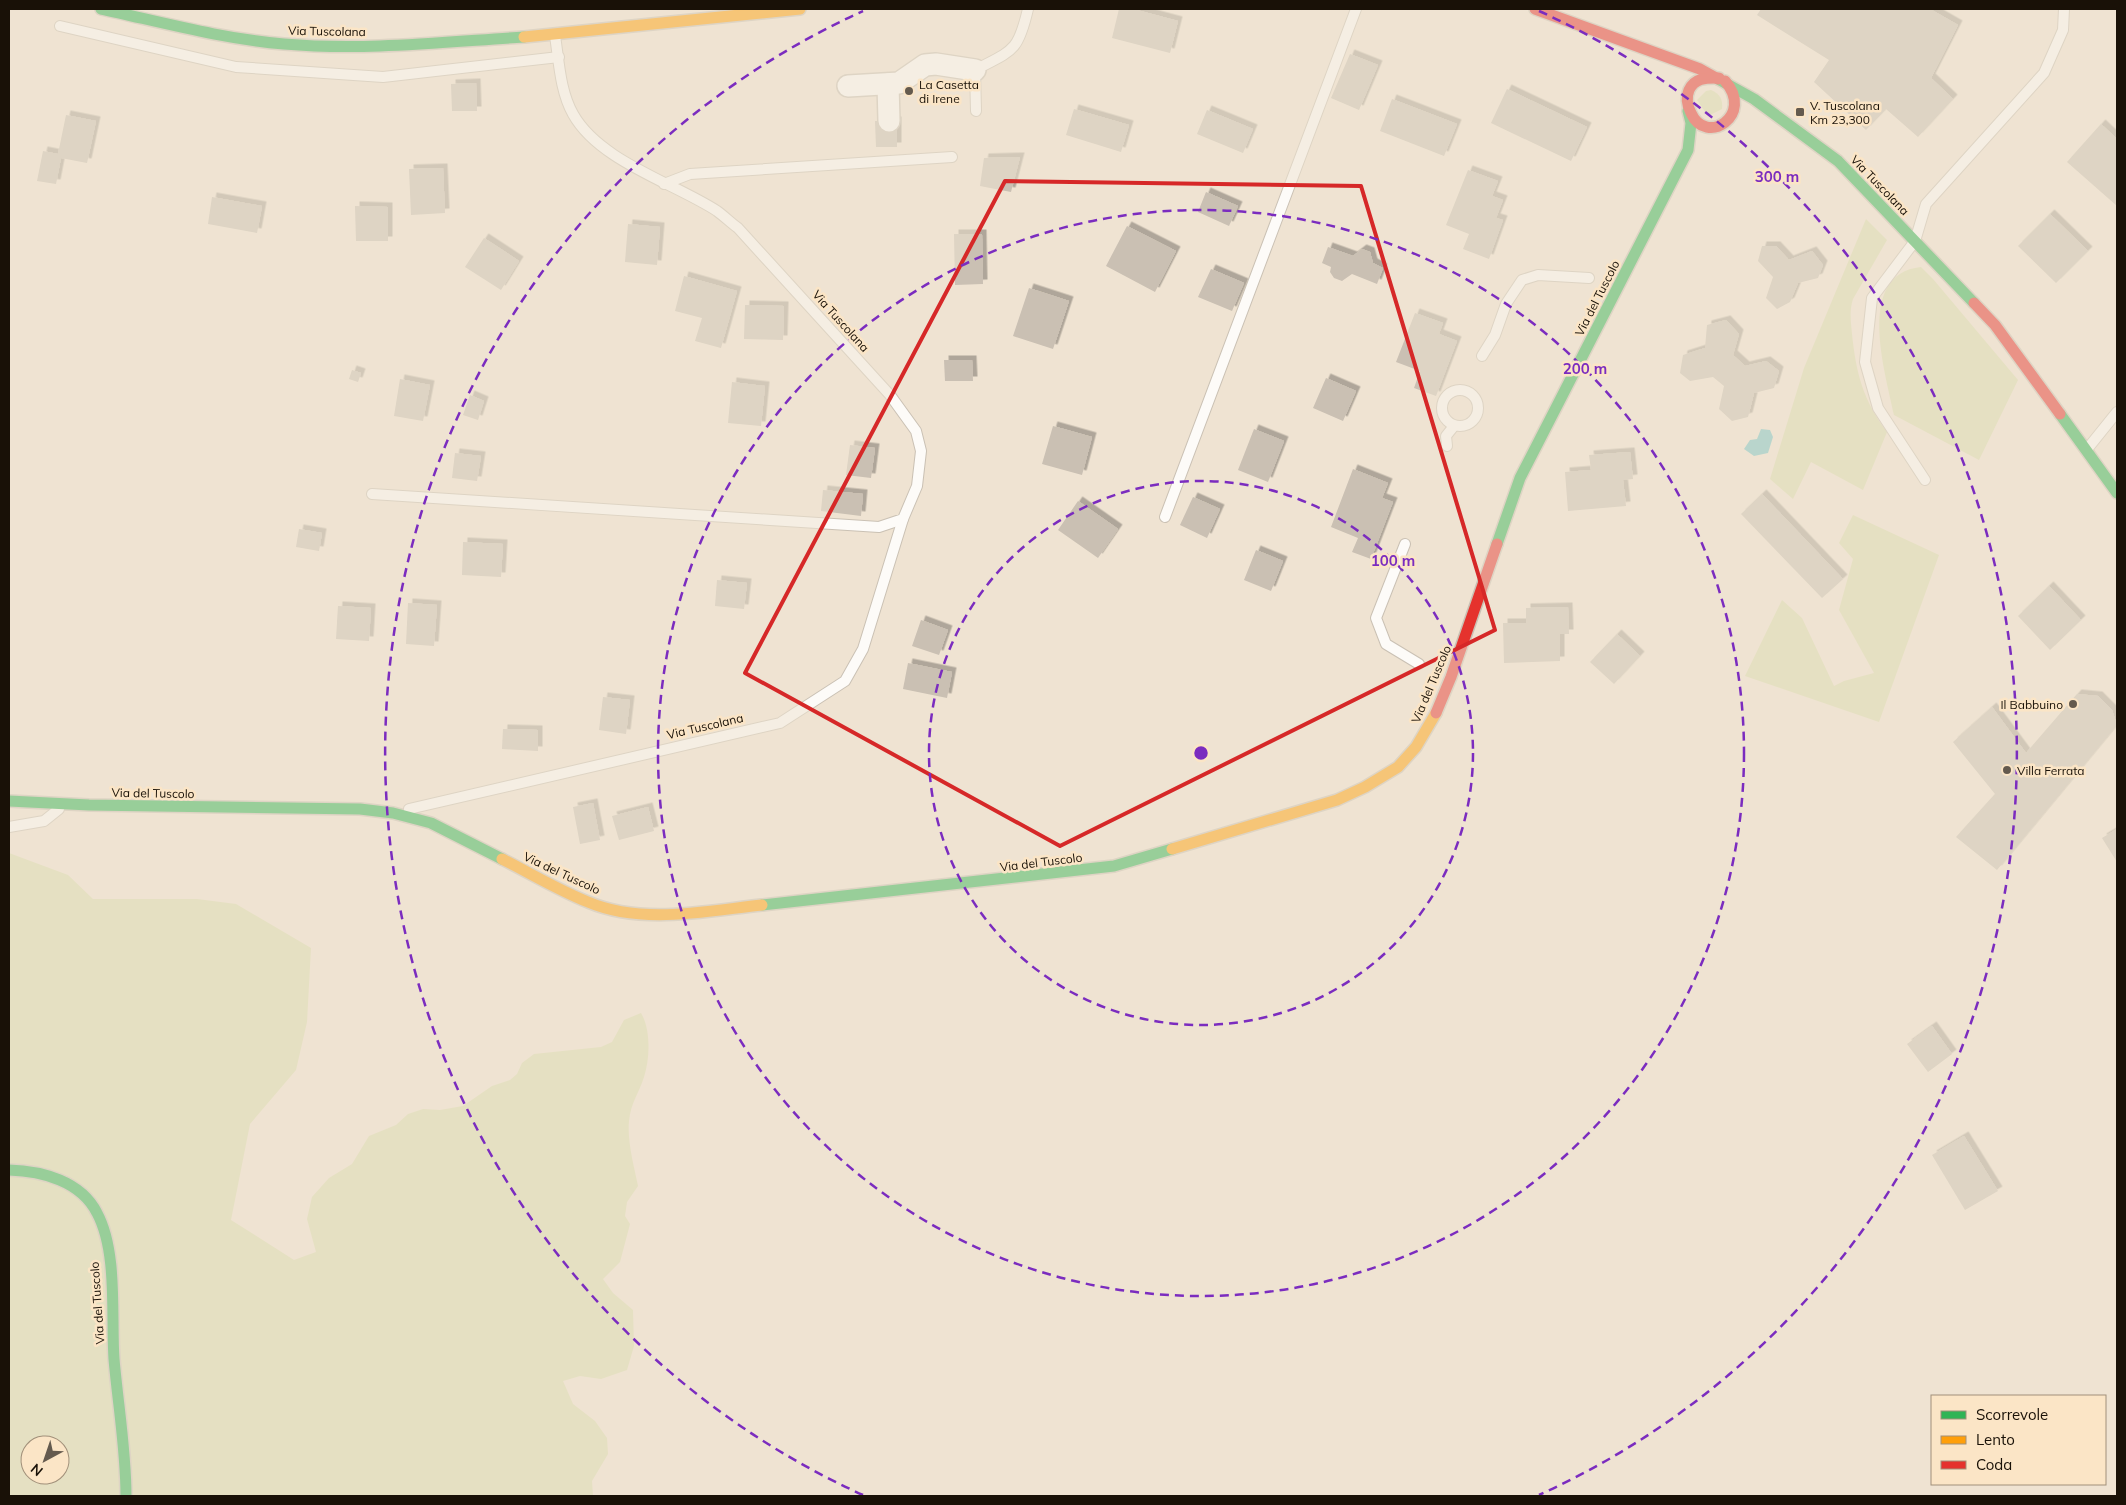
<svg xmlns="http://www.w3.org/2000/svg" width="2126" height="1505" font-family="Mulish,sans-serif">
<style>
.green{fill:#dadbaf;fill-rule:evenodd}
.water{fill:#79c4c6}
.building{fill:#cac0b3;filter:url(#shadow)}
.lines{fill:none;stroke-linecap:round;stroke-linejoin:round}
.lane-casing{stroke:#cac1b4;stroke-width:12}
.street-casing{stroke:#cac1b4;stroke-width:24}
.fast-casing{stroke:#cac1b4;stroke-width:14}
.slow-casing{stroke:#cac1b4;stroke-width:14}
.jam-casing{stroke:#cac1b4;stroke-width:14}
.lane{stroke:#fdfbf8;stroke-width:10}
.street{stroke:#fdfbf8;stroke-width:21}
.fast{stroke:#30b455;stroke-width:11}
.slow{stroke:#ff9f0a;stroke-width:11}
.jam{stroke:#e5322d;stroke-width:11}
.marked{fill:none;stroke:#d62828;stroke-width:4;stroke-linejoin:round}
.ring{fill:none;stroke:#7b2cbf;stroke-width:2.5;stroke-dasharray:9 6}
.poi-dot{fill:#645a4e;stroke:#fbe5c6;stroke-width:2}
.labels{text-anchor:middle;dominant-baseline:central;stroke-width:5;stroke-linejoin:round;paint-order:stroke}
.street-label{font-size:12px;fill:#191107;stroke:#fbe5c6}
.poi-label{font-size:12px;fill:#191107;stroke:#fbe5c6;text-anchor:start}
.centre{fill:#7b2cbf;stroke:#fbe5c6;stroke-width:2.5}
.ring-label{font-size:15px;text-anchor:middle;font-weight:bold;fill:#7b2cbf;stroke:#fbe5c6;stroke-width:5;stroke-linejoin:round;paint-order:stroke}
</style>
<defs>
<filter id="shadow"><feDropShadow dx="4.5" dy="-4.5" stdDeviation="0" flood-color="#0004"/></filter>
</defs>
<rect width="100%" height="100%" fill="#efe3d2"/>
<!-- green -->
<g class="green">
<path d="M1711,90C1720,94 1723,99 1722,109L1708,116L1697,100L1706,91Z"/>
<path d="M1866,219L1887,240L1853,299C1849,311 1851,322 1852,334C1856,373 1863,400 1887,432L1863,490L1811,462L1793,499L1770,479L1804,368Z"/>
<path d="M1921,267L1933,279L2018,380L1979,460L1894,415C1886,374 1854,274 1921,267Z"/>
<polygon points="1853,515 1939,555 1879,722 1745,676 1782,600 1802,618 1834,686 1844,681 1874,673 1839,610 1853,559 1839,543"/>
<path d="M9,853L68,875L93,899H197L236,904L311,948L307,1022L296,1070L250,1124L231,1220L294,1260L316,1252L307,1219L312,1197L329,1178L352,1164L369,1136L396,1125L408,1114L423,1109L440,1110L463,1106L492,1086L510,1080L517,1074L522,1063L534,1054L601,1047L612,1042L624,1020L641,1013C651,1030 650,1058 644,1077C639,1093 631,1102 629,1121C627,1141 634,1166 638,1186L627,1202L625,1216L630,1224L620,1262L603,1279L613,1293L633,1310L634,1346L627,1370L601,1379L580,1376L563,1381L573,1404L595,1421L607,1438L608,1454L592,1481L593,1496H9ZM30,1445H60V1475H30Z"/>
</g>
<!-- water -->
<polygon class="water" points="1761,429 1770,430 1773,437 1768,453 1754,456 1744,449 1750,440 1757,439"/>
<!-- building -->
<g class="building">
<polygon points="1119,9 1133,9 1178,21 1170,53 1112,38"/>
<polygon points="1761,9 1930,9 1958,25 1931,78 1953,99 1918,137 1886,109 1866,130 1814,82 1829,60 1757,15"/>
<polygon points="1350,54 1378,65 1359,110 1331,98"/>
<polygon points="476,83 477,111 452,111 451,84"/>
<polygon points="1507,89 1587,127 1571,161 1491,123"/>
<polygon points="1392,99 1457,124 1444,156 1380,131"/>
<polygon points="1074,109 1129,125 1121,152 1066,135"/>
<polygon points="1207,110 1253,129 1243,153 1197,134"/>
<polygon points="66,115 96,121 87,163 61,158 56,184 37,181 43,151 58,154"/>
<polygon points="875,121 897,121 897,147 876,147"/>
<polygon points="2101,124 2117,139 2117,206 2067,162"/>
<polygon points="1020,157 1011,192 980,186 984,158"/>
<polygon points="443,168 445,213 411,215 409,169"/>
<polygon points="1468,170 1498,181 1492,196 1503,200 1496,218 1503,220 1489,259 1463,249 1469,234 1446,225"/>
<polygon points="1206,192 1238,206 1229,226 1198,212"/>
<polygon points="212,197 262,206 257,233 208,224"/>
<polygon points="355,206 388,207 388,241 356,241"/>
<polygon points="2050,214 2088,251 2056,283 2018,246"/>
<polygon points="628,224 660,227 657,265 625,262"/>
<polygon points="1127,226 1176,251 1155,292 1106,266"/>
<polygon points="954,234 982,234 983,284 955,285"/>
<polygon points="484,238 519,261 501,290 465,267"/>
<polygon points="1762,246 1776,246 1789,260 1812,251 1823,265 1818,278 1798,283 1790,302 1777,309 1766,298 1773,277 1758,261"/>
<polygon points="1328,247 1353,256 1362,249 1370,252 1373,263 1383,268 1377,284 1352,274 1342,281 1334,278 1330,272 1331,267 1322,263"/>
<polygon points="1211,269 1244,283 1232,311 1198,297"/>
<polygon points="684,276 737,291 721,348 695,341 702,318 675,311"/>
<polygon points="1029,288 1069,301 1053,349 1013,336"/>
<polygon points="745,305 784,306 783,340 744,339"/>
<polygon points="1415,313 1443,323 1439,334 1457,341 1436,396 1414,388 1420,371 1396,362"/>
<polygon points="1726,320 1739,334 1733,355 1745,366 1766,361 1779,371 1774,388 1754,393 1748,417 1732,421 1719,409 1724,386 1713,377 1690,381 1680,373 1683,355 1705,348 1707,325"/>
<polygon points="944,360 972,360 973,381 945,381"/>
<polygon points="352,370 361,373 358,382 349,379"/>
<polygon points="1326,378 1356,391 1343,421 1313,408"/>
<polygon points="400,379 430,385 423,421 394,416"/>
<polygon points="732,382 765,386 761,426 728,423"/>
<polygon points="470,395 484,401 478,420 463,415"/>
<polygon points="1053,426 1092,437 1082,475 1042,464"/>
<polygon points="1254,429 1284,441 1268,482 1238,470"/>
<polygon points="850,445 875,448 871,478 846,475"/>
<polygon points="1630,452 1633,479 1623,480 1626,506 1568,511 1565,472 1591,470 1589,455"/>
<polygon points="455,453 481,456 477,481 452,478"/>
<polygon points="1353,469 1388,483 1382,498 1393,502 1371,559 1352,552 1358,538 1331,527"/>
<polygon points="823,490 863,494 861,516 821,511"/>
<polygon points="1762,494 1843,579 1822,598 1741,514"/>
<polygon points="1193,497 1220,509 1207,538 1180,525"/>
<polygon points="1078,501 1118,529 1098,558 1058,530"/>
<polygon points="299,529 322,533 319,551 296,547"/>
<polygon points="463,542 503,544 501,577 462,575"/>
<polygon points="1256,550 1283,561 1271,591 1244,580"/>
<polygon points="717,580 747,583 744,609 715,606"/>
<polygon points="2049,586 2081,620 2050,650 2018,616"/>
<polygon points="408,603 437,605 434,646 406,644"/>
<polygon points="338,606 371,608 369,641 336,639"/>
<polygon points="1568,607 1569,634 1560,634 1560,661 1504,663 1503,623 1526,623 1526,608"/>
<polygon points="921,620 948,630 939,655 912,646"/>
<polygon points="1617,634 1640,656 1614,684 1590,662"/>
<polygon points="908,663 952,672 947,698 903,689"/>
<polygon points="2077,694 2098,696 2112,710 2117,725 1997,870 1956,837 1995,794 1953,742 1992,707 2026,753"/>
<polygon points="603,697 630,700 626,734 599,730"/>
<polygon points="503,729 538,730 538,751 502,749"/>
<polygon points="593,803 600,840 580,844 573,807"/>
<polygon points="648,807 654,831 619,840 612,816"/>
<polygon points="2117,829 2117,862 2102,838"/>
<polygon points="1932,1026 1952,1054 1928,1072 1907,1044"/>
<polygon points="1964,1136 1998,1191 1965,1210 1932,1155"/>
</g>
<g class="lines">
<defs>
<g id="lane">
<polyline points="60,26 236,67 383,77 559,57"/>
<path d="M976,111L975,70C1013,50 1018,52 1028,9"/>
<polyline points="664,184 690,174 952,157"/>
<polyline points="1482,356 1495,335 1506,304 1522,280 1538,275 1589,278"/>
<circle cx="1460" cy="408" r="18"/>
<polyline points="1447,446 1446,436 1454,426"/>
<polyline points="2088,448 2117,412"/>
<polyline points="1925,480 1878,408 1865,362 1872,298 1915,241 1926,204 2044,73 2063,30 2064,9"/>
<path d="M372,494L879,527L903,519L917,486L921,451L916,431L890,395L738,228C731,223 724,216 717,211C674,183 599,161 573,114C560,91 559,61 555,36"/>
<polyline points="1165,517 1356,9"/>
<polyline points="1405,544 1376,618 1386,644 1419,664"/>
<polyline points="409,809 780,723 845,681 863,649 903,519"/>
<polyline points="9,827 44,821 59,809"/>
</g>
<g id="street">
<polyline points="888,84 889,121"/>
<polyline points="848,86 899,83 925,65 936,64 975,70"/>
</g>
<g id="fast">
<path d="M101,9C161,22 223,39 284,44C364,51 444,42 524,37"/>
<polyline points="1718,79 1754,99 1838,161 1974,303"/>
<polyline points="2060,414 2117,493"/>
<polyline points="1497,544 1520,478 1688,150 1691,123 1688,111"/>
<polyline points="9,801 89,805 360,809 393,813 431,823 502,859"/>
<polyline points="762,905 1114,866 1172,849"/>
<path d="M9,1170C42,1171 81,1181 97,1213C118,1252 111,1316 114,1359C118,1405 126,1450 126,1496"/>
</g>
<g id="slow">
<polyline points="524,37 800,9"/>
<polyline points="1172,849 1337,800 1365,787 1398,767 1416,747 1436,713"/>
<path d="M502,859C530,873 558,890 588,902C642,925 706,911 762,905"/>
</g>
<g id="jam">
<polyline points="1535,9 1700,69 1718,79"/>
<path d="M1719,78C1707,78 1695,77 1689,90C1686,97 1687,105 1691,113C1706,147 1755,115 1725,81"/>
<polyline points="1974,303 1995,325 2060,414"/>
<polyline points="1436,713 1451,677 1497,544"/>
</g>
</defs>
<!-- lane casing -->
<use href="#lane" class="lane-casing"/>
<!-- street casing -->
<use href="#street" class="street-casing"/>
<!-- fast casing -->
<use href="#fast" class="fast-casing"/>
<!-- slow casing -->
<use href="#slow" class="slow-casing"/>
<!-- jam casing -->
<use href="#jam" class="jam-casing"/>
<!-- lane -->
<use href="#lane" class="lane"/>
<!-- street -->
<use href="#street" class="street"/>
<!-- fast -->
<use href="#fast" class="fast"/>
<!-- slow -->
<use href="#slow" class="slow"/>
<!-- jam -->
<use href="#jam" class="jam"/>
</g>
<!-- marked area -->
<path d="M0 0H2126V1505H0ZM1005,181L1361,186L1495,630L1060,846L745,673Z" fill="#efe3d2" fill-opacity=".55" fill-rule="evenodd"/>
<path class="marked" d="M1005,181L1361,186L1495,630L1060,846L745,673Z"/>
<!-- distance rings -->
<g class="ring">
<circle cx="1201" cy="753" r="272"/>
<circle cx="1201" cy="753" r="543"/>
<path d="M863 1495A815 815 0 0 1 863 11M1539 11A815 815 0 0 1 1539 1495"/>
</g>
<!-- markers -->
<g class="poi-dot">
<circle cx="909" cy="91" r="5"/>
<rect x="1795" y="107" width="10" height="10" rx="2.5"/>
<circle cx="2073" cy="704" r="5"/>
<circle cx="2007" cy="770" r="5"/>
</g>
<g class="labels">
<!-- street labels -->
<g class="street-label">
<text transform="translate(327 31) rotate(1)">Via Tuscolana</text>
<text transform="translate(1880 185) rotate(46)">Via Tuscolana</text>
<text transform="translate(1597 298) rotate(-63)">Via del Tuscolo</text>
<text transform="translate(841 321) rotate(48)">Via Tuscolana</text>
<text transform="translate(1431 684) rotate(-67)">Via del Tuscolo</text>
<text transform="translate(705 726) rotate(-13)">Via Tuscolana</text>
<text transform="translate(153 793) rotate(1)">Via del Tuscolo</text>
<text transform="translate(1041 862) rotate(-7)">Via del Tuscolo</text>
<text transform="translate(562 873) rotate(25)">Via del Tuscolo</text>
<text transform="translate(97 1303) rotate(-94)">Via del Tuscolo</text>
</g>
<!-- poi labels -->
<g class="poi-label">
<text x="919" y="84">La Casetta<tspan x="919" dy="14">di Irene</tspan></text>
<text x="1810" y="105">V. Tuscolana<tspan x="1810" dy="14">Km 23,300</tspan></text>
<text x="2063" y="704" text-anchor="end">Il Babbuino</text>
<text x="2017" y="770">Villa Ferrata</text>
</g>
</g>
<circle cx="1201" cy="753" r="8" class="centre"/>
<g class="ring-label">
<text x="1777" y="182">300 m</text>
<text x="1585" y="374">200 m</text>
<text x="1393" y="566">100 m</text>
</g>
<!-- border -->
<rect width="2126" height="1505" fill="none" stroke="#191107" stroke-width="20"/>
<!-- legend -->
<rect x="1931" y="1395" width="175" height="90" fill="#fbe5c6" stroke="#a1907a"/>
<rect x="1941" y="1411" width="25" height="8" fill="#30b455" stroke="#a1907a"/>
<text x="1976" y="1420" font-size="15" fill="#191107">Scorrevole</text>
<rect x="1941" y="1436" width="25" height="8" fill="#ff9f0a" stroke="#a1907a"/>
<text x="1976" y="1445" font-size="15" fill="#191107">Lento</text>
<rect x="1941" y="1461" width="25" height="8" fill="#e5322d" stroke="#a1907a"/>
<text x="1976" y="1470" font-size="15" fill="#191107">Coda</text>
<!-- north arrow -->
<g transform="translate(45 1460) rotate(220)"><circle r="24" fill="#fbe5c6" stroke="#a1907a"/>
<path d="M0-4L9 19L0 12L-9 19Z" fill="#645a4e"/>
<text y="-8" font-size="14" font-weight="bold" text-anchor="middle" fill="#191107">N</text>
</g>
</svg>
